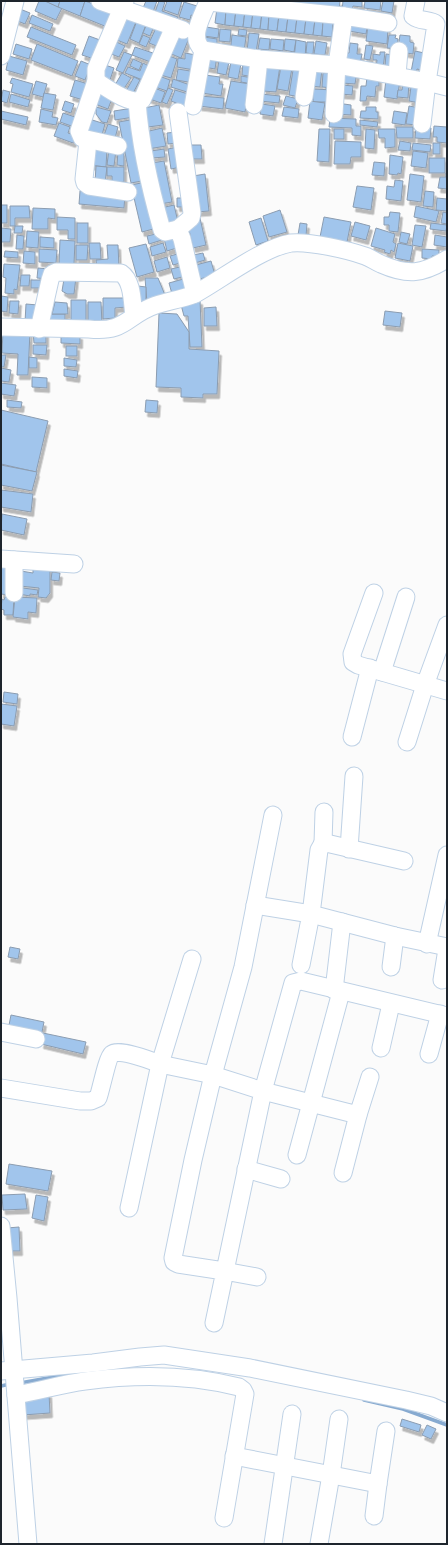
<svg xmlns="http://www.w3.org/2000/svg" width="448" height="1545" font-family="Manrope,sans-serif">
<style>
.lines{fill:none;stroke-linecap:round;stroke-linejoin:round}
.stream{stroke:#87aad0;stroke-width:3.5}
.building{fill:#a1c5ec;stroke:#8b9cb0;filter:url(#shadow)}
.minor-casing{stroke:#bed1e5;stroke-width:19}
.minor{stroke:#fff;stroke-width:17}
</style>
<defs>
<filter id="shadow"><feDropShadow dx="2.5" dy="4.5" stdDeviation="0" flood-color="#0004"/></filter>
</defs>
<rect width="100%" height="100%" fill="#fbfbfb"/>
<g class="lines">
<!-- stream -->
<g class="stream">
<polyline points="20,1383 81,1372"/>
<polyline points="1,1386 10,1384"/>
<polyline points="364,1400 403,1409 447,1425"/>
</g>
</g>
<!-- building -->
<g class="building">
<polygon points="39,1 45,1 62,8 56,20 35,11"/>
<polygon points="45,1 60,1 58,7"/>
<polygon points="60,1 85,1 80,16 58,7"/>
<polygon points="85,1 113,11 107,27 80,16"/>
<polygon points="146,1 157,1 153,12 143,8"/>
<polygon points="159,1 165,2 162,11 178,17 176,23 154,15"/>
<polygon points="167,1 182,1 178,15 164,10"/>
<polygon points="272,1 340,1 339,12"/>
<polygon points="343,1 362,1 362,7 353,6 352,10 342,10"/>
<polygon points="365,1 381,1 380,10 364,8"/>
<polygon points="383,1 394,1 392,13 381,11"/>
<polygon points="184,2 197,6 194,16 191,15 190,20 179,17"/>
<polygon points="217,8 226,9 225,25 215,23"/>
<polygon points="20,9 30,13 25,24 15,20"/>
<polygon points="226,9 236,10 234,26 225,25"/>
<polygon points="236,10 245,11 243,27 234,26"/>
<polygon points="123,11 138,17 127,44 112,38"/>
<polygon points="245,11 253,12 251,28 243,27"/>
<polygon points="253,12 262,13 260,29 251,28"/>
<polygon points="262,13 269,14 268,30 260,29"/>
<polygon points="269,14 279,15 277,31 268,30"/>
<polygon points="32,15 53,24 50,31 29,23"/>
<polygon points="279,15 288,17 286,32 277,31"/>
<polygon points="288,17 297,18 295,33 286,32"/>
<polygon points="138,18 147,22 139,43 130,39"/>
<polygon points="297,18 306,19 304,34 295,33"/>
<polygon points="306,19 315,20 313,35 304,34"/>
<polygon points="351,19 368,22 366,34 349,31"/>
<polygon points="315,20 323,21 322,36 313,35"/>
<polygon points="148,21 155,24 150,36 143,33"/>
<polygon points="323,21 333,22 332,37 322,36"/>
<polygon points="368,25 388,28 387,44 366,41"/>
<polygon points="31,27 76,45 72,55 27,37"/>
<polygon points="206,27 219,29 218,38 204,36"/>
<polygon points="156,28 166,32 159,47 149,43"/>
<polygon points="220,29 231,30 230,42 219,41"/>
<polygon points="239,29 247,30 246,36 238,35"/>
<polygon points="249,33 259,34 256,52 247,51"/>
<polygon points="143,35 150,38 146,47 139,44"/>
<polygon points="232,35 246,37 244,52 230,53"/>
<polygon points="389,35 396,35 395,38 398,39 397,49 387,48"/>
<polygon points="400,35 410,36 410,42 414,43 413,54 400,52 401,43 399,42"/>
<polygon points="89,36 100,40 94,59 82,55"/>
<polygon points="175,36 182,36 189,38 181,58 169,53"/>
<polygon points="204,37 217,39 217,47 203,46"/>
<polygon points="260,38 270,39 269,50 258,49"/>
<polygon points="271,39 284,40 283,51 270,49"/>
<polygon points="285,39 296,40 294,52 284,50"/>
<polygon points="112,40 125,46 119,57 111,54"/>
<polygon points="296,40 306,42 305,59 294,58"/>
<polygon points="316,41 327,43 325,55 314,54"/>
<polygon points="307,42 314,42 313,54 306,53"/>
<polygon points="350,43 358,44 357,54 362,54 360,65 343,63 344,53 349,53"/>
<polygon points="16,44 32,49 29,59 13,54"/>
<polygon points="37,44 78,61 72,76 31,60"/>
<polygon points="366,45 373,46 370,60 364,59"/>
<polygon points="135,47 156,54 153,63 132,55"/>
<polygon points="415,51 429,54 421,70 417,69 416,73 411,72"/>
<polygon points="124,52 132,55 123,73 116,70"/>
<polygon points="380,52 385,52 383,69 376,68 377,60 373,60 373,54 380,55"/>
<polygon points="185,53 196,55 194,70 177,67 178,58 185,59"/>
<polygon points="164,54 177,59 171,78 157,74"/>
<polygon points="386,54 396,55 394,68 385,66"/>
<polygon points="206,55 217,56 215,69 204,67"/>
<polygon points="9,56 27,61 23,75 6,70"/>
<polygon points="133,59 142,63 139,70 130,66"/>
<polygon points="219,60 229,62 226,75 217,73"/>
<polygon points="81,61 91,65 85,80 75,76"/>
<polygon points="231,62 241,64 238,79 228,77"/>
<polygon points="243,62 255,64 254,77 242,75"/>
<polygon points="143,63 151,67 145,81 125,73 128,67 140,71"/>
<polygon points="102,64 114,68 109,83 97,78"/>
<polygon points="266,64 280,66 276,92 263,91"/>
<polygon points="281,66 292,68 288,91 277,89"/>
<polygon points="312,68 322,69 320,87 310,86"/>
<polygon points="178,69 196,72 194,83 176,80"/>
<polygon points="293,70 305,72 301,97 289,95"/>
<polygon points="343,71 357,72 355,84 342,83"/>
<polygon points="122,73 131,78 123,90 115,85"/>
<polygon points="323,73 333,73 333,88 322,87"/>
<polygon points="156,75 170,80 167,91 152,86"/>
<polygon points="205,75 220,77 219,84 223,84 221,96 202,93"/>
<polygon points="241,76 253,78 252,84 241,82"/>
<polygon points="134,77 140,80 132,95 126,91"/>
<polygon points="367,77 379,77 379,86 376,86 375,97 367,96 366,101 360,101 361,86 366,86"/>
<polygon points="12,78 33,84 29,97 11,92 13,84 10,83"/>
<polygon points="173,79 190,85 187,92 171,87"/>
<polygon points="386,79 400,81 397,99 384,97"/>
<polygon points="75,80 88,84 83,100 70,96"/>
<polygon points="412,80 423,82 420,103 409,101"/>
<polygon points="36,81 47,84 43,97 32,94"/>
<polygon points="231,81 250,84 245,112 225,108"/>
<polygon points="403,82 409,82 408,98 397,97 398,90 402,90"/>
<polygon points="342,85 353,86 352,95 341,94"/>
<polygon points="149,86 165,92 161,103 144,97"/>
<polygon points="168,88 173,90 167,104 162,102"/>
<polygon points="313,89 334,90 333,102 313,102"/>
<polygon points="3,90 10,92 7,103 1,101"/>
<polygon points="175,90 188,94 184,106 171,101"/>
<polygon points="101,91 113,96 108,109 95,104"/>
<polygon points="44,93 56,95 53,110 41,108"/>
<polygon points="11,94 30,100 28,107 9,102"/>
<polygon points="261,94 280,96 279,103 260,101"/>
<polygon points="200,96 224,98 223,109 199,106"/>
<polygon points="286,96 298,99 295,108 283,105"/>
<polygon points="65,101 74,104 71,113 62,110"/>
<polygon points="310,101 325,103 322,120 308,118"/>
<polygon points="337,103 351,105 351,115 336,114"/>
<polygon points="262,104 275,106 273,116 260,114"/>
<polygon points="159,105 163,125 148,127 144,108"/>
<polygon points="409,106 420,108 417,125 406,124"/>
<polygon points="96,107 111,111 107,123 102,122 96,114"/>
<polygon points="284,107 299,109 298,118 282,116"/>
<polygon points="366,107 376,107 376,112 378,112 378,119 360,118 361,111 366,111"/>
<polygon points="133,108 134,117 115,120 114,111"/>
<polygon points="41,109 53,112 52,117 58,118 56,125 39,122"/>
<polygon points="1,111 28,117 26,125 1,119"/>
<polygon points="394,111 407,113 405,125 392,123"/>
<polygon points="63,113 81,119 77,128 60,122"/>
<polygon points="86,118 105,124 102,135 83,129"/>
<polygon points="330,118 356,119 356,126 361,126 361,136 352,135 352,128 329,127"/>
<polygon points="135,119 147,180 131,183 119,122"/>
<polygon points="360,120 378,122 377,127 360,125"/>
<polygon points="59,123 70,127 68,133 76,136 73,143 54,136"/>
<polygon points="108,124 118,127 114,142 103,138"/>
<polygon points="434,126 447,127 447,143 437,142 437,137 433,137"/>
<polygon points="396,127 413,127 413,138 397,138"/>
<polygon points="416,127 431,128 430,139 415,138"/>
<polygon points="162,128 166,146 148,149 145,132"/>
<polygon points="319,129 330,129 329,162 317,161"/>
<rect x="334" y="129" width="10" height="10"/>
<polygon points="366,129 375,130 374,149 365,148"/>
<polygon points="378,129 395,129 395,147 385,148 385,138 379,138"/>
<polygon points="177,132 178,143 168,144 167,133"/>
<polygon points="335,141 361,142 361,157 351,157 350,164 334,164"/>
<polygon points="400,141 411,143 410,151 398,150"/>
<polygon points="413,143 431,145 430,152 412,150"/>
<rect x="433" y="143" width="7" height="11"/>
<polygon points="185,145 201,145 202,159 185,159"/>
<polygon points="89,147 107,149 106,167 87,165"/>
<polygon points="178,147 181,167 171,169 168,149"/>
<polygon points="109,149 116,150 114,166 107,165"/>
<polygon points="164,149 165,157 152,158 151,151"/>
<polygon points="118,151 124,152 124,166 117,165"/>
<polygon points="413,151 428,153 426,168 411,166"/>
<polygon points="390,155 403,157 401,174 398,173 397,175 389,174"/>
<rect x="429" y="158" width="16" height="15"/>
<polygon points="164,161 172,202 160,204 152,163"/>
<polygon points="374,162 385,163 384,176 372,175"/>
<polygon points="96,166 107,167 105,183 95,182"/>
<polygon points="107,167 124,167 124,182 112,182 112,176 107,176"/>
<polygon points="446,173 447,189 438,188 440,177 446,177"/>
<polygon points="205,174 209,211 197,212 193,176"/>
<polygon points="410,174 424,176 421,202 407,200"/>
<polygon points="395,180 403,181 401,201 386,199 387,186 394,187"/>
<polygon points="146,182 157,228 142,232 131,185"/>
<polygon points="357,186 374,188 371,210 353,207"/>
<polygon points="80,191 125,195 124,208 79,204"/>
<polygon points="425,191 434,192 433,207 423,206"/>
<polygon points="177,198 187,198 188,207 177,207"/>
<polygon points="437,198 447,199 447,211 436,210"/>
<rect x="1" y="205" width="6" height="18"/>
<polygon points="174,205 178,222 165,225 161,208"/>
<polygon points="10,206 29,206 30,218 15,218 15,226 10,226"/>
<polygon points="416,206 439,211 436,222 414,217"/>
<polygon points="33,208 55,209 55,219 48,218 48,229 32,229"/>
<polygon points="280,210 287,232 269,237 263,216"/>
<polygon points="390,212 400,213 398,232 389,231 389,225 384,225 384,217 389,217"/>
<polygon points="443,212 447,213 447,224 441,223"/>
<polygon points="57,217 75,218 75,239 68,239 68,230 57,230"/>
<polygon points="324,217 351,222 347,242 320,237"/>
<polygon points="200,218 206,245 193,248 187,221"/>
<polygon points="261,218 268,241 256,245 249,222"/>
<polygon points="355,222 370,226 366,240 351,236"/>
<rect x="77" y="223" width="11" height="20"/>
<polygon points="300,223 307,224 306,236 298,235"/>
<polygon points="431,223 447,225 446,231 430,229"/>
<polygon points="415,225 426,226 422,247 412,245"/>
<polygon points="15,226 23,226 22,233 14,233"/>
<polygon points="1,228 11,229 10,242 1,242"/>
<polygon points="376,228 395,234 393,242 396,244 394,252 391,250 390,254 384,252 385,250 371,246"/>
<polygon points="175,230 180,247 167,251 163,234"/>
<polygon points="27,231 39,232 38,248 26,247"/>
<polygon points="401,232 410,234 407,244 399,242"/>
<polygon points="160,233 162,240 149,244 147,236"/>
<polygon points="17,235 24,236 23,249 16,249"/>
<polygon points="435,235 447,237 447,247 434,245"/>
<polygon points="40,237 54,238 54,248 40,247"/>
<polygon points="60,240 75,241 74,264 59,264"/>
<polygon points="89,243 100,243 101,259 90,259"/>
<polygon points="163,243 166,252 152,256 150,247"/>
<polygon points="398,243 413,246 410,261 395,258"/>
<polygon points="146,244 154,272 137,277 129,248"/>
<polygon points="76,245 88,245 87,260 76,260"/>
<polygon points="107,245 118,245 119,268 97,270 96,260 108,259"/>
<polygon points="39,249 57,250 56,263 39,262"/>
<polygon points="422,249 439,250 439,256 432,256 432,259 422,258"/>
<polygon points="5,251 18,252 18,258 4,257"/>
<polygon points="24,251 35,252 35,264 23,263"/>
<polygon points="181,253 184,262 173,265 170,256"/>
<polygon points="203,253 205,260 195,263 193,255"/>
<polygon points="167,257 170,268 157,272 154,261"/>
<polygon points="211,261 215,275 196,280 192,266"/>
<polygon points="4,264 20,265 17,290 14,289 14,294 5,293 6,278 3,277"/>
<polygon points="184,266 186,276 174,279 171,269"/>
<polygon points="38,268 49,269 48,279 37,278"/>
<polygon points="21,275 30,275 29,286 20,286"/>
<polygon points="76,277 74,294 67,294 62,291 64,279"/>
<polygon points="145,278 158,278 167,300 147,303"/>
<polygon points="187,278 190,289 172,294 169,283"/>
<polygon points="31,280 46,280 45,288 31,288"/>
<polygon points="138,286 146,287 146,306 137,306"/>
<polygon points="1,296 8,297 7,312 1,311"/>
<polygon points="103,298 127,298 127,307 115,308 115,318 103,319"/>
<polygon points="52,300 55,302 52,314 65,314 65,322 41,328"/>
<polygon points="71,300 86,300 86,322 71,323"/>
<polygon points="200,300 202,347 190,347 188,316 184,316 180,301"/>
<polygon points="10,301 19,301 18,314 9,313"/>
<polygon points="55,302 67,303 68,314 52,314"/>
<polygon points="88,302 101,302 102,324 88,324"/>
<polygon points="26,304 38,305 37,323 25,322"/>
<polygon points="216,307 217,326 204,326 204,308"/>
<polygon points="385,311 402,313 400,327 383,325"/>
<polygon points="159,313 177,314 189,332 189,349 219,351 217,394 203,394 203,398 181,397 181,388 156,387"/>
<polygon points="3,330 30,331 28,375 17,375 18,354 2,353"/>
<polygon points="33,332 46,332 46,343 34,343"/>
<polygon points="68,335 80,335 80,344 61,343 61,337 68,337"/>
<polygon points="33,345 47,345 46,355 33,354"/>
<rect x="66" y="346" width="11" height="10"/>
<polygon points="1,355 6,355 4,367 1,367"/>
<polygon points="29,357 37,358 37,368 29,368"/>
<polygon points="64,358 77,360 76,367 64,366"/>
<polygon points="1,368 11,370 9,382 1,381"/>
<polygon points="64,369 78,371 77,378 64,376"/>
<polygon points="32,377 47,378 47,388 32,387"/>
<polygon points="1,383 16,385 14,396 1,394"/>
<polygon points="7,400 22,402 21,408 7,407"/>
<polygon points="146,400 158,401 157,413 145,412"/>
<polygon points="1,410 48,421 36,472 1,464"/>
<polygon points="1,465 37,472 32,491 1,485"/>
<polygon points="1,490 33,494 31,512 1,507"/>
<polygon points="2,514 27,519 24,535 1,530"/>
<polygon points="1,565 9,566 8,595 1,594"/>
<polygon points="50,565 50,593 46,598 38,597 39,588 20,586 21,571 33,573 33,570"/>
<polygon points="52,572 60,573 59,581 51,580"/>
<polygon points="23,588 38,590 37,595 30,594 30,596 19,594 20,589"/>
<polygon points="5,597 14,597 13,615 4,615 4,610 1,609 2,599 4,600"/>
<polygon points="15,597 37,598 36,613 28,612 28,619 13,617"/>
<polygon points="4,692 18,694 17,704 3,702"/>
<polygon points="1,704 17,706 14,726 1,724"/>
<polygon points="10,947 20,949 18,959 8,957"/>
<polygon points="11,1015 44,1022 41,1037 8,1030"/>
<polygon points="43,1033 86,1042 83,1054 41,1044"/>
<polygon points="9,1164 52,1171 48,1191 6,1184"/>
<polygon points="25,1194 27,1209 3,1210 2,1195"/>
<polygon points="36,1195 48,1197 44,1221 32,1218"/>
<polygon points="19,1227 20,1251 7,1251 7,1228"/>
<polygon points="49,1393 50,1413 23,1415 22,1395"/>
<polygon points="402,1419 421,1425 419,1432 400,1426"/>
<polygon points="427,1425 436,1429 431,1439 422,1435"/>
</g>
<g class="lines">
<defs>
<g id="minor">
<polyline points="100,1 183,30"/>
<path d="M208,1C203,16 188,37 203,50L259,59L337,65L423,81L427,82L422,124"/>
<path d="M416,1L413,16C420,22 430,19 436,24L427,82L447,87"/>
<polyline points="208,2 344,16"/>
<polyline points="1,56 15,1"/>
<polyline points="397,75 399,51"/>
<path d="M96,81C107,88 129,105 142,100L174,27"/>
<polyline points="304,97 309,63"/>
<path d="M137,101C140,145 150,188 162,230L165,232L178,229L182,239L195,294"/>
<polyline points="254,105 259,59"/>
<polyline points="193,106 203,50"/>
<polyline points="178,112 192,213 191,218 178,229"/>
<polyline points="334,114 337,65 344,16 388,23"/>
<polyline points="88,141 84,179 85,183 89,186 128,192"/>
<polyline points="118,146 82,138 79,131 96,81 96,69 125,1"/>
<path d="M1,327L89,329C127,333 126,315 156,305C169,301 182,299 195,294C222,279 262,248 291,243C309,241 348,250 365,256C371,258 376,262 381,264C408,276 423,274 447,259"/>
<path d="M39,329L50,280L52,274L56,272L121,273C133,281 132,303 134,316"/>
<polyline points="1,559 74,564"/>
<polyline points="14,560 14,593"/>
<polyline points="374,593 352,654 353,662 358,665 447,691"/>
<polyline points="382,672 406,597"/>
<polyline points="352,737 370,668"/>
<polyline points="407,742 425,685 447,625"/>
<polyline points="323,843 324,812"/>
<polyline points="349,849 354,776"/>
<polyline points="404,861 326,843 323,843 319,850 311,914 395,936 447,947"/>
<polyline points="255,905 311,914 301,965"/>
<polyline points="427,944 447,855"/>
<polyline points="391,967 395,936"/>
<polyline points="442,980 447,949"/>
<polyline points="334,990 342,922"/>
<polyline points="1,1032 36,1039"/>
<polyline points="381,1048 391,1004"/>
<polyline points="429,1054 440,1014"/>
<polyline points="370,1077 358,1115 263,1091 293,983 301,981 447,1016"/>
<path d="M1,1088L80,1101H91L98,1098C101,1090 107,1058 112,1054C118,1048 152,1061 160,1064L192,959"/>
<polyline points="297,1155 341,992"/>
<polyline points="246,1169 281,1179"/>
<polyline points="343,1173 358,1115"/>
<polyline points="129,1208 160,1064 213,1075 243,967 273,815"/>
<polyline points="1,1226 8,1298 28,1544"/>
<polyline points="214,1323 263,1091 213,1075 193,1160 173,1258 174,1262 178,1264 224,1271 257,1277"/>
<polyline points="1,1371 93,1363 140,1357 164,1355 250,1368 406,1400 431,1406 447,1413"/>
<path d="M16,1395C39,1391 62,1384 85,1381C137,1374 188,1374 239,1387L243,1390L245,1394L224,1518"/>
<polyline points="234,1456 378,1484 386,1431"/>
<polyline points="374,1516 378,1484"/>
<polyline points="273,1544 292,1414"/>
<polyline points="319,1544 331,1475 339,1419"/>
</g>
</defs>
<!-- minor casing -->
<use href="#minor" class="minor-casing"/>
<!-- minor -->
<use href="#minor" class="minor"/>
</g>
<!-- border -->
<rect width="448" height="1545" fill="none" stroke="#1e252d" stroke-width="4"/>
</svg>
